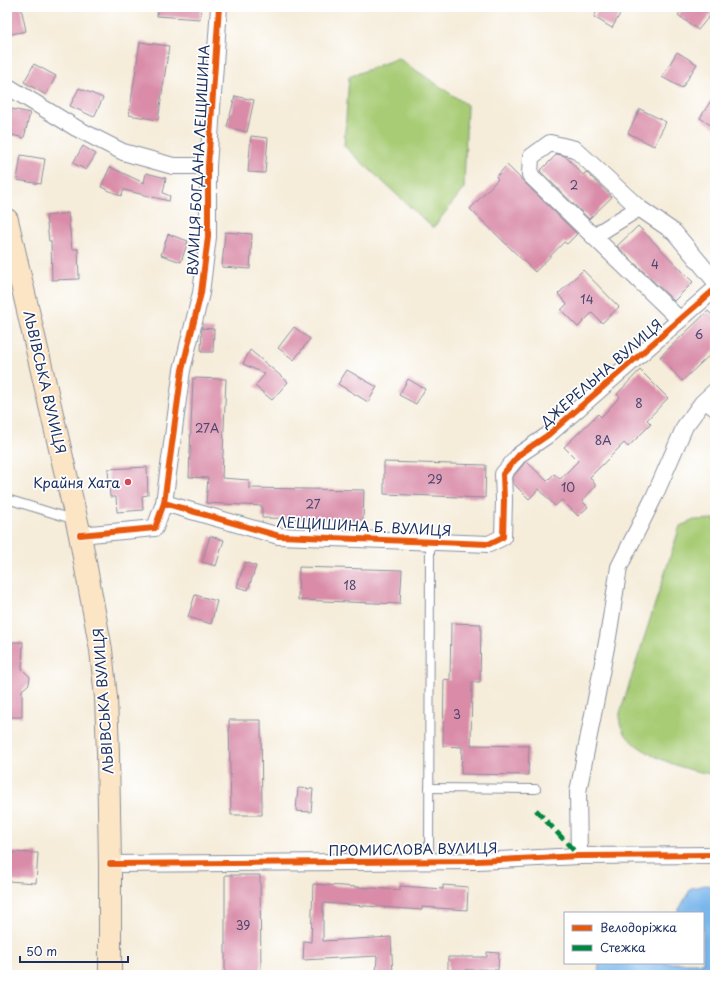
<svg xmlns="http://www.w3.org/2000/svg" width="722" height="982" font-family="'Playpen Sans',sans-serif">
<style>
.green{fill:#a8cc76;stroke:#627e6a}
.water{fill:#79b6eb;stroke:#4a72a4}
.building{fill:#d98ba7}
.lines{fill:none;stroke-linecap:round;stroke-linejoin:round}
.lane-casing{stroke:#888e9c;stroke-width:10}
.street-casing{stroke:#888e9c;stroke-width:18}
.secondary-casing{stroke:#888e9c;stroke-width:24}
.lane{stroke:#fff;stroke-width:8}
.street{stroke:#fff;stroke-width:16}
.secondary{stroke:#fce5c4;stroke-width:22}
.quiet{stroke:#00873e;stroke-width:5;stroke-dasharray:10 5;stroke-linecap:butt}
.cycleway-casing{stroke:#fff;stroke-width:8}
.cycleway{stroke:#e8590c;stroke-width:6}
.poi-dot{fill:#d1495b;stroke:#fff;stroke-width:1.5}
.labels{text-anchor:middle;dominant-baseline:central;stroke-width:3.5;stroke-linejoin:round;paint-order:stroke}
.number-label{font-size:12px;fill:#4a4670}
.street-label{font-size:14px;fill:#1b2f5e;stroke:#fff}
.poi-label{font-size:14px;fill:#1b2f5e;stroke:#fff;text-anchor:end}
</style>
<rect width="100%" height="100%" fill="#fff"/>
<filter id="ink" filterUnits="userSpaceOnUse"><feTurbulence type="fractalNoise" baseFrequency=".025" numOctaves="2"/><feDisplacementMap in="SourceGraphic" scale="8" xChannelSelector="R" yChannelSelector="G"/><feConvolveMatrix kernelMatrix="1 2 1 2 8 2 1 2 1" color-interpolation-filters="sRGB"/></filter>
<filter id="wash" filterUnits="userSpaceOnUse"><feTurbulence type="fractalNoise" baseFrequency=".012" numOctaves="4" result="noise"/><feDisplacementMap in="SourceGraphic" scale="16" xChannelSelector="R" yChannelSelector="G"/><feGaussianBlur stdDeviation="0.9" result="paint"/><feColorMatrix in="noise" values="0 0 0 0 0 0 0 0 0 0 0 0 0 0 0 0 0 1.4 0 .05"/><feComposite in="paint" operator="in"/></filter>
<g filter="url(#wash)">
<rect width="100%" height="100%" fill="#f5ecd9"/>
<!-- green -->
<g class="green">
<polygon points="398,58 467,105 464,188 433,228 344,146 349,77"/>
<path d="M715,519V774C690,773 629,752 621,726C619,722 620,718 620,713L680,526L694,520Z"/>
</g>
<!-- water -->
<polygon class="water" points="705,885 715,886 715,975 598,975 599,963 703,963 703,913 677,913 691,888"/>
<g id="blocks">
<!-- building -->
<g class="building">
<polygon points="21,7 26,31 7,35 7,10"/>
<polygon points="158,7 201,7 200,19 157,16"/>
<polygon points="599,7 624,7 612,28 594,17"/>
<polygon points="684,7 704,7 712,13 698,30 678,15"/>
<polygon points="140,42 169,46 158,120 129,115"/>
<polygon points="677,52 697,64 682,88 662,77"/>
<polygon points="34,64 56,76 46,95 24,82"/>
<polygon points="79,88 103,98 94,117 70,106"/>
<polygon points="715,94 715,128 700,118"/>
<polygon points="235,96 254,100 247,132 227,127"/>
<polygon points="12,109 30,113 24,138 7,134"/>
<polygon points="640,109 666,122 654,146 628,133"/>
<polygon points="251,136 268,138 265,173 248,172"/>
<polygon points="83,146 96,154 86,170 73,163"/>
<polygon points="557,154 565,156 583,175 586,172 612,197 589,219 540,171"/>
<polygon points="21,155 45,159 41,184 17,180"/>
<polygon points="507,165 577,234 567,244 564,242 535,272 470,209 498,179 496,177"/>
<polygon points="110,167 144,183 146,173 166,178 163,193 170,196 169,201 124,190 121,196 101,187"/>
<polygon points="68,213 72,249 78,249 79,279 52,280 51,241 49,241 46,216"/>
<polygon points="638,226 693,282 674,301 617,246"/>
<polygon points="225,232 252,234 250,269 222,267"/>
<polygon points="168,234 188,241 181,262 161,255"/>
<polygon points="583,270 619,307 602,323 592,313 578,327 561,310 567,304 558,294"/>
<polygon points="708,311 715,318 715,350 682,381 660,357"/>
<polygon points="294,327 310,339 294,360 278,348"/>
<polygon points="202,328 214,329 213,352 201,352"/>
<polygon points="250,350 288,382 272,400 255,386 265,374 243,364"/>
<polygon points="347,370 377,387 368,402 338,384"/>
<polygon points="640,370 668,398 647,420 651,424 628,447 624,443 590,477 596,486 582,501 588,507 578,516 562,500 555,506 539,489 529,499 513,483 513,477 526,461 547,481 554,474 560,479 578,461 564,447 598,414 601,417 620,397 617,394"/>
<polygon points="193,378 226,379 222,478 249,480 249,488 364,490 363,520 262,518 262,506 206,503 208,478 189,477"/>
<polygon points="408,379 425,389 416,404 399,395"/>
<polygon points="384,462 486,465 485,498 384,494"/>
<polygon points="147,467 148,495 142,496 143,510 117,512 116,497 110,497 108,469"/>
<polygon points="210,536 224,540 216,566 202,562"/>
<polygon points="245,562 256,566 248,590 237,587"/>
<polygon points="299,567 402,570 400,604 298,600"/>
<polygon points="195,595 217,601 211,624 188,617"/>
<polygon points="451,623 481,624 480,682 472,682 471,745 529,746 528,775 461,774 462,747 443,746 444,679 450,680"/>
<polygon points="7,642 23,642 22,669 30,677 29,684 22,690 22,717 7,717"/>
<polygon points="229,720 261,720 262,815 231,815"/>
<polygon points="298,788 313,789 311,812 296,811"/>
<polygon points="7,852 38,853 36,883 7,881"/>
<polygon points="225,875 260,875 261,975 225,975"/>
<polygon points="313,884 400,890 400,886 443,889 443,885 468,887 467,910 422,907 422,910 323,903 323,941 391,937 393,975 376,975 377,956 303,960 304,941 311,942"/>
<polygon points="487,952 499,953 498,970 479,969 479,970 466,970 466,975 448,975 448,957 487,957"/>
</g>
</g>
</g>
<g filter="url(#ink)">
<use href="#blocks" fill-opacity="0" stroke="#888e9c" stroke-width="1"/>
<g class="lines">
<defs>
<g id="lane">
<polyline points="702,403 715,413"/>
<polyline points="7,499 75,520"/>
<polyline points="429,788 536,789"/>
<polyline points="429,861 430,542"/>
</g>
<g id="street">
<polyline points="7,86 76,128 123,152 173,166 208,166"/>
<polyline points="594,236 639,208"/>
<polyline points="680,320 530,175 531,157 550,143 575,149 639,208 674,232 715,281"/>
<polyline points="164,503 279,536 489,544 503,537 504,500 503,474 520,454 548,435 715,289"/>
<polyline points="80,535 155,528 164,503 182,370 201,293 208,237 208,166 219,7"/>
<polyline points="579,856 578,792 608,637 619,567 654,497 685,426 702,403 715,391"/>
<polyline points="110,864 477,861 579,856 715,855"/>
</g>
<polyline id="secondary" points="7,220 80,535 101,650 106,698 108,754 110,864 110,975"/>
</defs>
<!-- lane casing -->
<use href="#lane" class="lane-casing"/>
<!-- street casing -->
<use href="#street" class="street-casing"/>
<!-- secondary casing -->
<use href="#secondary" class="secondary-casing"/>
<!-- lane -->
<use href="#lane" class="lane"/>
<!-- street -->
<use href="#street" class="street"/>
<!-- secondary -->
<use href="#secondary" class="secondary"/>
<!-- quiet -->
<polyline class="quiet" points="536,810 579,856"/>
<defs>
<g id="cycleway">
<polyline points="164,503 279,536 489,544 503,537 504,500 503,474 520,454 548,435 715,289"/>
<polyline points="80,535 155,528 164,503 182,370 201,293 208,237 208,166 219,7"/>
<polyline points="110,864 477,861 579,856 715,855"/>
</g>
</defs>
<!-- cycleway casing -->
<use href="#cycleway" class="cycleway-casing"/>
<!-- cycleway -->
<use href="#cycleway" class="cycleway"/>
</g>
</g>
<!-- markers -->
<circle class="poi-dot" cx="128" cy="482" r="4"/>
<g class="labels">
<!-- number labels -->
<g class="number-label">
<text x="574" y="185">2</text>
<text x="655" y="264">4</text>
<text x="587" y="299">14</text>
<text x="699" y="334">6</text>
<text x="639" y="403">8</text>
<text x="207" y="428">27А</text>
<text x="603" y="440">8А</text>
<text x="435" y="479">29</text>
<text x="568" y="487">10</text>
<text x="313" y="504">27</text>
<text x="350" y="585">18</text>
<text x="457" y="714">3</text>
<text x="243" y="925">39</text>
</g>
<!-- street labels -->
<g class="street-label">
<text transform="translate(198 160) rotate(-87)">ВУЛИЦЯ БОГДАНА ЛЕЩИШИНА</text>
<text transform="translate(601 373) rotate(-41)">ДЖЕРЕЛЬНА ВУЛИЦЯ</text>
<text transform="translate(45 382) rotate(77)">ЛЬВІВСЬКА ВУЛИЦЯ</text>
<text transform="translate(364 526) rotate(3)">ЛЕЩИШИНА Б. ВУЛИЦЯ</text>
<text transform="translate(103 701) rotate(-94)">ЛЬВІВСЬКА ВУЛИЦЯ</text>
<text transform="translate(413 849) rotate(-1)">ПРОМИСЛОВА ВУЛИЦЯ</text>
</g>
<!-- poi labels -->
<g class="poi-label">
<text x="120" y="482">Крайня Хата</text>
</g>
</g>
<!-- margin -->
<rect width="722" height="982" fill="none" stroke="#fff" stroke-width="24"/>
<!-- legend -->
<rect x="564" y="912" width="140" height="52" fill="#ffffff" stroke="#a4acbf"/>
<rect x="572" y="925" width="20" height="6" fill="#e8590c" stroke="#a4acbf"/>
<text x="600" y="932" font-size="12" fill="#1b2f5e">Велодоріжка</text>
<rect x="572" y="945" width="20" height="6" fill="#00873e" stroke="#a4acbf"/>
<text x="600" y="952" font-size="12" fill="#1b2f5e">Стежка</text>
<!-- scale -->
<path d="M20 956v6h108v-6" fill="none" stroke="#1b2f5e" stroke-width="2"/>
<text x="26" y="956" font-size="12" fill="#1b2f5e" stroke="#ffffff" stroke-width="3" paint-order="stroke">50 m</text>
</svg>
